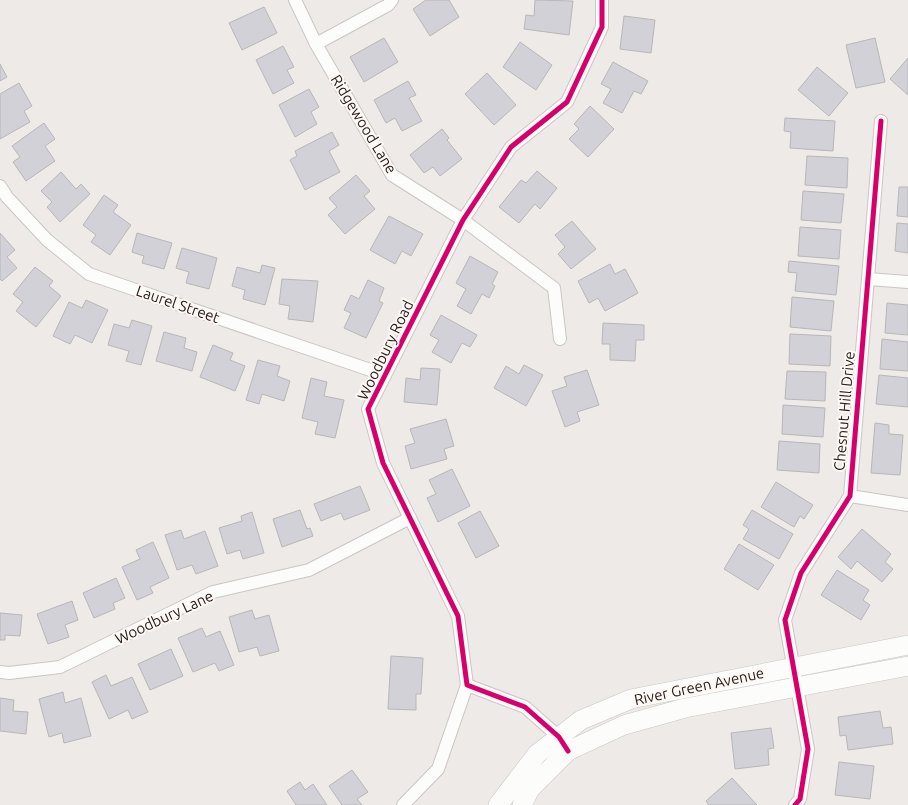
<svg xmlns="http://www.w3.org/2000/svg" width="908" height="805" font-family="Ubuntu,sans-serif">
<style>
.building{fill:#d2d1d8;stroke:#b8b6b6}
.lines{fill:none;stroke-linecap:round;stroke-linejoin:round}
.street-casing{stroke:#c9c6c4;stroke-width:14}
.secondary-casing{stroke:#c9c6c4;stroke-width:20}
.street{stroke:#fcfcfb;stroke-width:12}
.secondary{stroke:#fcfcfb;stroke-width:19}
.cycleway-casing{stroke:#fff7f2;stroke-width:8}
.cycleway{stroke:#d6006c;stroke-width:5}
.labels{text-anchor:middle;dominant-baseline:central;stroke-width:4;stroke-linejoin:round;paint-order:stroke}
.street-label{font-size:15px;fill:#242120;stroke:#fff7f2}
</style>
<rect width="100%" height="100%" fill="#eeeae7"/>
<!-- building -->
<g class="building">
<polygon points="426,0 449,0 459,17 430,36 413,9"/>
<polygon points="535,0 573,1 569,35 524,29 526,15 534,16"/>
<polygon points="264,7 277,33 242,50 229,23"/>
<polygon points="624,16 655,20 651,53 620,49"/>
<polygon points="384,38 398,62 364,82 350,57"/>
<polygon points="875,38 885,82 856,88 846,45"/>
<polygon points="520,42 552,65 536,90 503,67"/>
<polygon points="283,46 294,67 287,70 294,83 273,94 256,60"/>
<polygon points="908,58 908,95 890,79"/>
<polygon points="613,62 648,81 641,94 634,91 622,113 603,103 611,89 601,84"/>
<polygon points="0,64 7,77 0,81"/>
<polygon points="817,67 848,93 829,116 798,90"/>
<polygon points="487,73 516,105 494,125 465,94"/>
<polygon points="408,81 416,95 409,98 422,121 402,131 395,118 386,123 374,100"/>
<polygon points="19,83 32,106 24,111 30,122 0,139 0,94"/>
<polygon points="309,89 319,107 311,112 317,124 295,137 279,105"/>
<polygon points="590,106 614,129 588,157 569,139 579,129 574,124"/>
<polygon points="785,118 835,121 833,151 790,148 791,132 784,131"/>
<polygon points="44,123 55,139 45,146 55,161 26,181 13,162 20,157 12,146"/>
<polygon points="442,129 449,138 447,140 462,159 440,176 433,167 424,173 410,155"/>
<polygon points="332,132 339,145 329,151 340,172 305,190 290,160 297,156 295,151"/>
<polygon points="807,156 848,158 847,188 805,185"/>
<polygon points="537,171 557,188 540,209 535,204 519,223 499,207 521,180 526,183"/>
<polygon points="61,172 76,189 81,184 90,194 60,222 47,207 52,202 41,191"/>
<polygon points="356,175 370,191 364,196 375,209 345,234 328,215 337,207 329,198"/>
<polygon points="899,187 908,187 908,217 897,216"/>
<polygon points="803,191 844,194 841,223 801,220"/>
<polygon points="104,195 118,205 113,212 131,225 110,255 91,242 96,235 83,225"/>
<polygon points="389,216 423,234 411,256 402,251 395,264 370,250"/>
<polygon points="572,221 596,249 571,269 558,254 565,247 555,235"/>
<polygon points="897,223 908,224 908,253 895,251"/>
<polygon points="800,227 841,230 839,259 798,256"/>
<polygon points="0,233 15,250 7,257 17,268 2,281 0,279"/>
<polygon points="137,233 172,243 164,269 142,263 144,256 132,252"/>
<polygon points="182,248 217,258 209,289 186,283 189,272 176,268"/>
<polygon points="470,256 498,272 492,284 495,286 489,298 482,294 471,314 457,306 466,289 456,283"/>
<polygon points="789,261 839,266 836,295 795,291 797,273 788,272"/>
<polygon points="610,264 615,274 625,269 638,293 605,311 598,298 589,303 578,281"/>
<polygon points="262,265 275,268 265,305 243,299 245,290 232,286 237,267 260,273"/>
<polygon points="35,267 53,281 49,286 61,296 36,327 16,311 23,302 13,294"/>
<polygon points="282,279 318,281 313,322 288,319 290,306 279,304"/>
<polygon points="368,280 384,288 379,301 383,303 366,338 344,328 351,313 344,310 351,295 359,299"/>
<polygon points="792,297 834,301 831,331 790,327"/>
<polygon points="86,300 108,310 92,343 75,335 70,344 53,336 69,302 82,308"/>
<polygon points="887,303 908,305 908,335 885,333"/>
<polygon points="441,315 477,335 470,347 462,343 451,363 432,352 439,340 430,335"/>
<polygon points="132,320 152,326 141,365 126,361 129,351 108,345 114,324 129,328"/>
<polygon points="603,323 644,325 644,340 636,340 635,361 610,360 610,344 602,344"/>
<polygon points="164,332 186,338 184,348 197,352 192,371 156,361"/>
<polygon points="790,334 831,336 830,366 789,364"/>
<polygon points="882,339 908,342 908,371 880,369"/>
<polygon points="213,345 233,353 230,360 245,366 235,391 200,377"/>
<polygon points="258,360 280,366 277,376 290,381 284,401 262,394 259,404 246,400"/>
<polygon points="524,365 543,375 526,406 494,388 506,366 519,374"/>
<polygon points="421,368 440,369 437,405 404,402 406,378 420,380"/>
<polygon points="587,370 599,405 577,412 580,421 565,427 552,391 567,386 564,377"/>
<polygon points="787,371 826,372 825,401 785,399"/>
<polygon points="879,375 908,378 908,407 876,404"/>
<polygon points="311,378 327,382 324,396 344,400 335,438 315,434 318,422 302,418"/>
<polygon points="783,405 825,408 823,437 782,434"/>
<polygon points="446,419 454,446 444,449 447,459 411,469 405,446 415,443 410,429"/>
<polygon points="875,423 889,425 889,434 903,435 900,475 871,473"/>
<polygon points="779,441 820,444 819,473 777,470"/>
<polygon points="452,469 470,506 438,522 427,498 436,494 429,480"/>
<polygon points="776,482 813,505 804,519 800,516 794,527 761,507"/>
<polygon points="360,486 370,510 344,520 341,513 321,521 314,504"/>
<polygon points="300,510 307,529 310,528 313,536 282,547 273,519"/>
<polygon points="752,510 793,534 779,559 743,539 749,529 743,525"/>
<polygon points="480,511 499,546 476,558 458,523"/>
<polygon points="252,512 264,553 243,559 240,550 227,554 219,528 242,521 241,516"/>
<polygon points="862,529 891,554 885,562 893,569 882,582 857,561 851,569 838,557"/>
<polygon points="181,530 184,539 205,531 218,566 196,574 192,565 177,570 165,535"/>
<polygon points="153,542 169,578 150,587 153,593 137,600 122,567 140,559 136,550"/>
<polygon points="739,544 774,565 758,590 724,569"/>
<polygon points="837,570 869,590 863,600 870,605 861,620 821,595"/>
<polygon points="116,578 125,598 113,603 115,609 94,618 83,593"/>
<polygon points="72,601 78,620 65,625 69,637 48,644 37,614"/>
<polygon points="252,610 255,619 269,615 279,651 260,656 257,647 239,652 229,617"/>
<polygon points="0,613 22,615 20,636 5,635 5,640 0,640"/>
<polygon points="202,628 206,637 220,631 234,665 219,671 215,663 193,672 178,638"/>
<polygon points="171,649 183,676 150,690 138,664"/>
<polygon points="391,656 423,658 421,694 416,694 416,710 388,709"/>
<polygon points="106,675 111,686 132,677 148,712 132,719 128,710 109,719 92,682"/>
<polygon points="63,692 65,703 81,698 91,736 64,743 62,733 49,737 39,699"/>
<polygon points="0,698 14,700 13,711 28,712 26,734 0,731"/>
<polygon points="880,711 883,728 891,727 893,744 848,750 846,735 840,736 838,717"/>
<polygon points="771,728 774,748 768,749 769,765 735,769 731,733"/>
<polygon points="839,762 874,766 870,799 835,795"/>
<polygon points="352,770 368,792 357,799 362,805 342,805 329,786"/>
<polygon points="732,778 757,805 709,805 706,801"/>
<polygon points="300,782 305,790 313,784 327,805 296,805 287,791"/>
</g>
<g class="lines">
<defs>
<g id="street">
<polyline points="295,0 316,44 392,175 463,220 554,288 560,339"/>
<polyline points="316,44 388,5 392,0"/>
<polyline points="0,186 7,197 47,240 89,274 385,375"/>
<polyline points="868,279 908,282"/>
<polyline points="850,496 908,505"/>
<polyline points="0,672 9,673 60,667 213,592 309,570 410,518"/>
<polyline points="563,742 559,737 525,707 467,685 458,616 383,463 368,409 463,220 511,147 567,102 602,27 602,0"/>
<polyline points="403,805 438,769 467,685"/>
<polyline points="795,805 800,799 808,749 785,620 801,573 850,496 881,121"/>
</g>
<g id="secondary">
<polyline points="498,805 537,754 581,720 631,699 908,645"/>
<polyline points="522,805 530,789 568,751 624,725 685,708 908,666"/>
</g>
</defs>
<!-- street casing -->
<use href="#street" class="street-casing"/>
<!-- secondary casing -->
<use href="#secondary" class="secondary-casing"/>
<!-- street -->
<use href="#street" class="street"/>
<!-- secondary -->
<use href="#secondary" class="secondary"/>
<defs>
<g id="cycleway">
<polyline points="568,751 559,737 525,707 467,685 458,616 383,463 368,409 463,220 511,147 567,102 602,27 602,0"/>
<polyline points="795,805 800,799 808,749 785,620 801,573 850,496 881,121"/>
</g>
</defs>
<!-- cycleway casing -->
<use href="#cycleway" class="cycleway-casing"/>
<!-- cycleway -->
<use href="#cycleway" class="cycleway"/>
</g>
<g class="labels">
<!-- street labels -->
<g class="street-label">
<text transform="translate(364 124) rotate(59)">Ridgewood Lane</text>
<text transform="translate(178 304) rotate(19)">Laurel Street</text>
<text transform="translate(385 350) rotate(-64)">Woodbury Road</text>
<text transform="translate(844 411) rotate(-85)">Chesnut Hill Drive</text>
<text transform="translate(164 617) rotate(-25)">Woodbury Lane</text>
<text transform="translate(699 686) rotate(-12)">River Green Avenue</text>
</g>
</g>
</svg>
